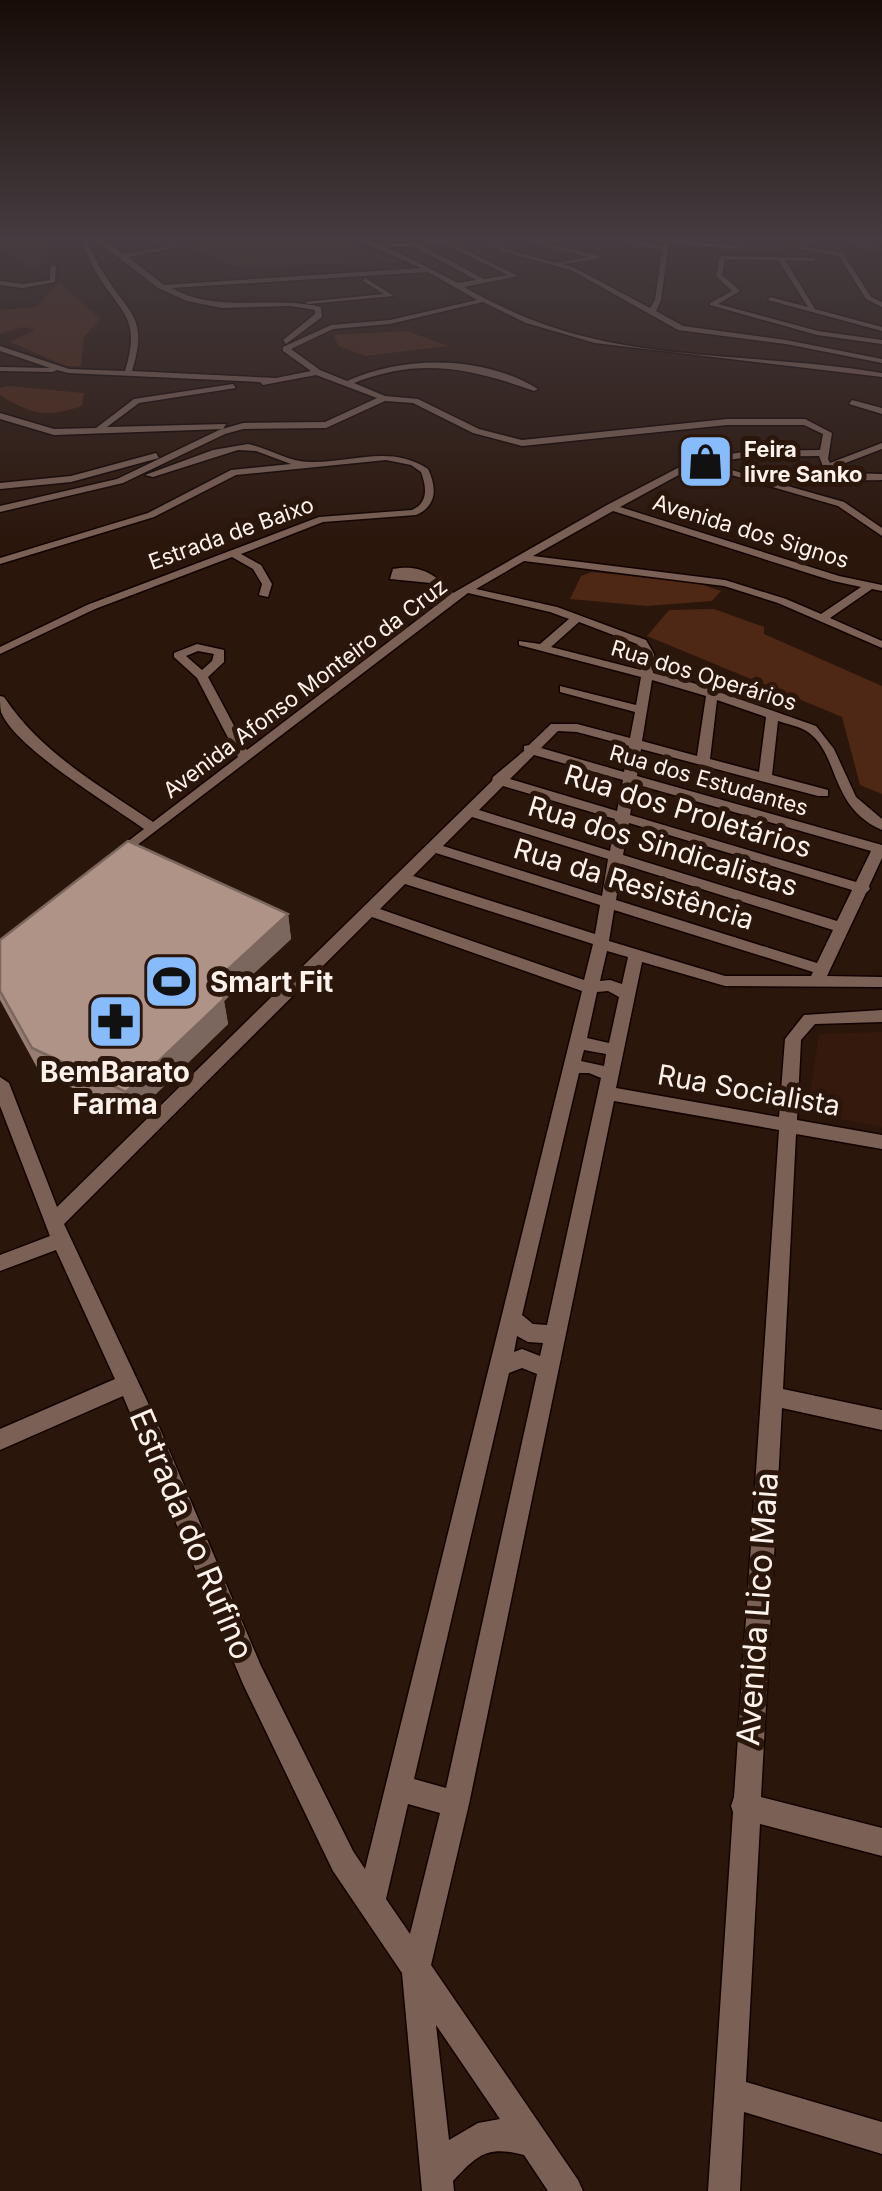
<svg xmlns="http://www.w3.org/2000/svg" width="882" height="2191" font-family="Inter,sans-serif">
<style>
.built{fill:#35190c}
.green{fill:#4e2715}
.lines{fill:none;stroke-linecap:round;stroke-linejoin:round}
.minor-casing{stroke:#120200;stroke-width:3}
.minor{fill:#7b6055;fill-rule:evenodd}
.wall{fill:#977e74}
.shaded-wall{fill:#7b675e}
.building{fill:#b09387;stroke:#7b675e;stroke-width:2.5}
.labels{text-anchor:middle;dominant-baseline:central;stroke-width:10;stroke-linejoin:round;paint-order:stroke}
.far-poi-label{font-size:22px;font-weight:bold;fill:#fef2ec;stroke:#2b160c;text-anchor:start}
.far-street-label{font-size:22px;fill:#fef2ec;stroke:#2b160c}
.street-label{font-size:28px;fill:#fef2ec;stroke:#2b160c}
.poi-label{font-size:28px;font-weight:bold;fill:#fef2ec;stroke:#2b160c;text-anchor:start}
.near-street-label{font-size:32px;fill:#fef2ec;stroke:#2b160c}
</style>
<rect width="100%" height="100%" fill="#2b160c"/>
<!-- built -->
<polygon class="built" points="882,1032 882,1127 836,1118 815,1107 809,1099 819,1034"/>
<!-- green -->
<g class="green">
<polygon points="13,237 51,237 48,262 30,267 0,247"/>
<path d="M237,237H312L354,245L348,248C363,260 386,252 404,262L234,266L191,247Z"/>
<polygon points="59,283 101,319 84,336 81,366 66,366 10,342 35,330 24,327 0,334 0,310 36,307"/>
<polygon points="407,331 448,346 366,356 338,346 334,335"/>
<path d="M8,386L84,393L82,406C45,418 32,415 0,395V388Z"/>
<polygon points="592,572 697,583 721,591 712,601 647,606 570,599 581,576"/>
<polygon points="714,609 764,627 764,634 882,686 882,794 860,785 842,717 647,636 669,610"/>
</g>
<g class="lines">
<defs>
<g id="minor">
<path d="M79,237H85C91,248 96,261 103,272C129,315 149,316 132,371L276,378L311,371L283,351V347L331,325L390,320L477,300L428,272L171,288C218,314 270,295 321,307L322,317L286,344L283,340L315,314V310L291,306L222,308L187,301L158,288L92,237H99L124,254L224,237L128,257L164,285L421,268L351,237H359L381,244L458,240L460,243L453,244L518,276L464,287C493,303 523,318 555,328C659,362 774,354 882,373V377L595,343L526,323L483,302L390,324L333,329L291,349L320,370L347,381C404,355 483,355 538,389L534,391C470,368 419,357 354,383L385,396L418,399L479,429L522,440L727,419H805L832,433L828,459L830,463L882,443V449L835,467L849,473L882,474V480C860,481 842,480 824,469L819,456L749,457L707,463L844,502L882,528V536L838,506L697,465L620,507L839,576L882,585V591L872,589L830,618L882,641V648L778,603L724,586L524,561L476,589L557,607L646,640L654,654L653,673L693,683L816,726L834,749L856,797L882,819V830C829,807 840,755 808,732C800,726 786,724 778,721L772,775L828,790V796H818L641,749L637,776L882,845V858L869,886L870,889L866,893L827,976L882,977V987L725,986L642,962L616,1088L779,1117L785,1039L804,1015L882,1010V1022L815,1024L801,1040L797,1120L882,1135V1149L796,1134L783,1389L882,1410V1430L782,1408L761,1797L882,1828V1856L760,1824L746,2082L882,2122V2154L744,2112L740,2191H708L733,1812L731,1806L734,1797L779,1130L614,1101L469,1804L431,1965L578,2180L583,2191H548L524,2155C487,2145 477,2155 453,2181L454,2191H422L402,1973L333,1871L243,1684L123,1396L0,1450V1429L115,1379L56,1250L0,1271V1255L50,1236L0,1106V1077L9,1083L57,1207L492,781L493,777L524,751V746L529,745L551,724H577L630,738L635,712L560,692V686L636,705L641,677L519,645V641L540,644L569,619L550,612L468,593L115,862L108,858L110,855L144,829C111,805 15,748 1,712C0,707 0,701 0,696L4,697C41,753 99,785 153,822L238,757L197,678L174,657V653L197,644L224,650V662L208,677L247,750L446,598L431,583L390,579L393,569C420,564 435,574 453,593L607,505L693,460L749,451L820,450L823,434L804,425H727L522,446L473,433L413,403L385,401L326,428L243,429L225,434L123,483L0,512V506L117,479L219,430L243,423L325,422L377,398L316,375L263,385L260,382L68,373L57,370L53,372L0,371V367L50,368L0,351V346L69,369L125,371C141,318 123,316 97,274C90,262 86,249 79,237ZM444,244L508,275L484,279L421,245ZM414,246L415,247L476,280L458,283L387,247ZM613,511L833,581L861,587L821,614L786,599L725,580L533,556ZM579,622L637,644L642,654L641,670L551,647ZM198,651L214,654L212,661L202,670L186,656ZM652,680L706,696L697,756L642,741ZM717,700L766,717L759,772L710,759ZM558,731L577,732L629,746L624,772L541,748ZM534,755L623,780L617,811L510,779ZM635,784L871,851L856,882L630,815ZM503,786L615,819L610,851L479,810ZM472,817L608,859L602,896L443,846ZM629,823L852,890L837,921L623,855ZM436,853L600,905L595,934L413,876ZM622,864L833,930L817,963L616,900ZM405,884L593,944L584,980L380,909ZM614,910L813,972L811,976H725L609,941ZM372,917L582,991L365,1869L353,1851L261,1666L157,1422L64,1224ZM607,951L628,957L622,984L610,980L600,981ZM608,991L619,997L609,1043L587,1038L597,992ZM584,1050L606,1054L604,1066L581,1061ZM579,1073H589L601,1078L547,1325L533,1324L522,1315ZM517,1336L528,1342L543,1343L540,1356L522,1349L514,1352ZM522,1368L537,1374L446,1788L414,1779L509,1373ZM408,1804L440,1813L410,1934L386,1899ZM436,2025L500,2119L478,2123L449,2140Z"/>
<polygon points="478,237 485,237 505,249 557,263 588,257 530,243 530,241 548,237 539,242 600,256 598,259 563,264 575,268 650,308 655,300 662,250 601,237 662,246 663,242 645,237 741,246 739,249 669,243 661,300 656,311 683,326 786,340 882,359 882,363 786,344 678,330 571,270 501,251"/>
<polygon points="832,237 840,237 877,249 872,250"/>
<polygon points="798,246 843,253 871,297 882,302 882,307 866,299 839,256 800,249"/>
<polygon points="720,256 816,258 814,261 785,260 815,309 882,327 882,331 768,300 770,297 808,307 778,260 725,259 722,275 740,291 718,304 818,331 882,340 882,344 817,335 710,305 710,303 732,291 716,276"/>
<polygon points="53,265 56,267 55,282 23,288 0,285 0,281 23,284 50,280 50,267"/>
<polygon points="365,278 394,296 308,304 305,302 384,294 363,281"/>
<polygon points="233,384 236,388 139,403 107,427 226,424 223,429 54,435 0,419 0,413 54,429 96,428 134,399"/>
<polygon points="852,400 882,408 882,414 849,404"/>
<path d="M248,444C269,448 289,462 310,462C352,463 390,444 428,469C437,488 437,506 416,515L323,522L241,554L261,565L272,584L268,597L259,595L262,584L253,569L232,557L95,609L0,654V647L87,605L319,517L412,510C428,503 427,488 421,472L411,465L386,460L236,475L154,517L0,564V558L148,513L231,470L291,464L256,451L238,450L153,477L145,475L213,450Z"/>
<polygon points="156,453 159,458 71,482 0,489 0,483 71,476"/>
</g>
</defs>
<!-- minor casing -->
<use href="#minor" class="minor-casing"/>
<!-- minor -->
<use href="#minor" class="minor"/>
</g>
<!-- wall -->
<polygon class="wall" points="288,914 291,939 224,1001 228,1024 133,1116 40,1073 0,1000 0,940"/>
<!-- shaded-wall -->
<polygon class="shaded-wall" points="288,914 291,939 224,1001 228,1024 133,1116 126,1092 216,980"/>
<!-- building -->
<polygon class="building" points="128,841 288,914 216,980 224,999 126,1092 32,1048 0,991 0,940"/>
<!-- sky -->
<linearGradient id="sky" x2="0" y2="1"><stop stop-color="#180c07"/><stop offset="0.44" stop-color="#443c40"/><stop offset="1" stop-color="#443c40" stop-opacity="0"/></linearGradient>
<rect width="882" height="543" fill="url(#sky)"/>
<!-- icons -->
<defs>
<symbol id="shop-square" viewBox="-11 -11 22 22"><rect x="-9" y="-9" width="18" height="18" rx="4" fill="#87bbfb" stroke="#2b160c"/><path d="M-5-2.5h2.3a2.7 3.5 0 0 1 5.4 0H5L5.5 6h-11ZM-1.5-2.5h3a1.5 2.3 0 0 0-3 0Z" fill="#111"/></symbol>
<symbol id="stadium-square" viewBox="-11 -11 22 22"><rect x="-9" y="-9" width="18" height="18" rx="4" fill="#87bbfb" stroke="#2b160c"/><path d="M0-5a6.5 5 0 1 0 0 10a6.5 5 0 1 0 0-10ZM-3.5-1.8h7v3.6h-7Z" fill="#111"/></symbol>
<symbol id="pharmacy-square" viewBox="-11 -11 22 22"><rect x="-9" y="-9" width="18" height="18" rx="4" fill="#87bbfb" stroke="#2b160c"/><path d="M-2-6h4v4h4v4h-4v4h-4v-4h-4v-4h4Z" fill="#111"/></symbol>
</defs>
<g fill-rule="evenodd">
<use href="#shop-square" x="674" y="430" width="63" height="63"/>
<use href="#stadium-square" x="140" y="950" width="63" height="63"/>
<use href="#pharmacy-square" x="84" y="990" width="63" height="63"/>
</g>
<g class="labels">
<!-- far-poi labels -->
<g class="far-poi-label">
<text x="744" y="449">Feira<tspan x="744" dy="25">livre Sanko</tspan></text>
</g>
<!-- far-street labels -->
<g class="far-street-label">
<text transform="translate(751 531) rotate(17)">Avenida dos Signos</text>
<text transform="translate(231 533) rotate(-20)">Estrada de Baixo</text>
<text transform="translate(704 675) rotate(17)">Rua dos Operários</text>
<text transform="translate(305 688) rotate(-37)">Avenida Afonso Monteiro da Cruz</text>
<text transform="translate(709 780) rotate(16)">Rua dos Estudantes</text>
</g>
<!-- street labels -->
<g class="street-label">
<text transform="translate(688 811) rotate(17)">Rua dos Proletários</text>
<text transform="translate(663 846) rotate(17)">Rua dos Sindicalistas</text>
<text transform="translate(634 884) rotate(17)">Rua da Resistência</text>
<text transform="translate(749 1090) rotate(10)">Rua Socialista</text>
</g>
<!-- poi labels -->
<g class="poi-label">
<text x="210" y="982">Smart Fit</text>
<text x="115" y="1072" text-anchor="middle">BemBarato<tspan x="115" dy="32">Farma</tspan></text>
</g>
<!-- near-street labels -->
<g class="near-street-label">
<text transform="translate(192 1534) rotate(67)">Estrada do Rufino</text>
<text transform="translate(757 1609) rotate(-86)">Avenida Lico Maia</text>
</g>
</g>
</svg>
